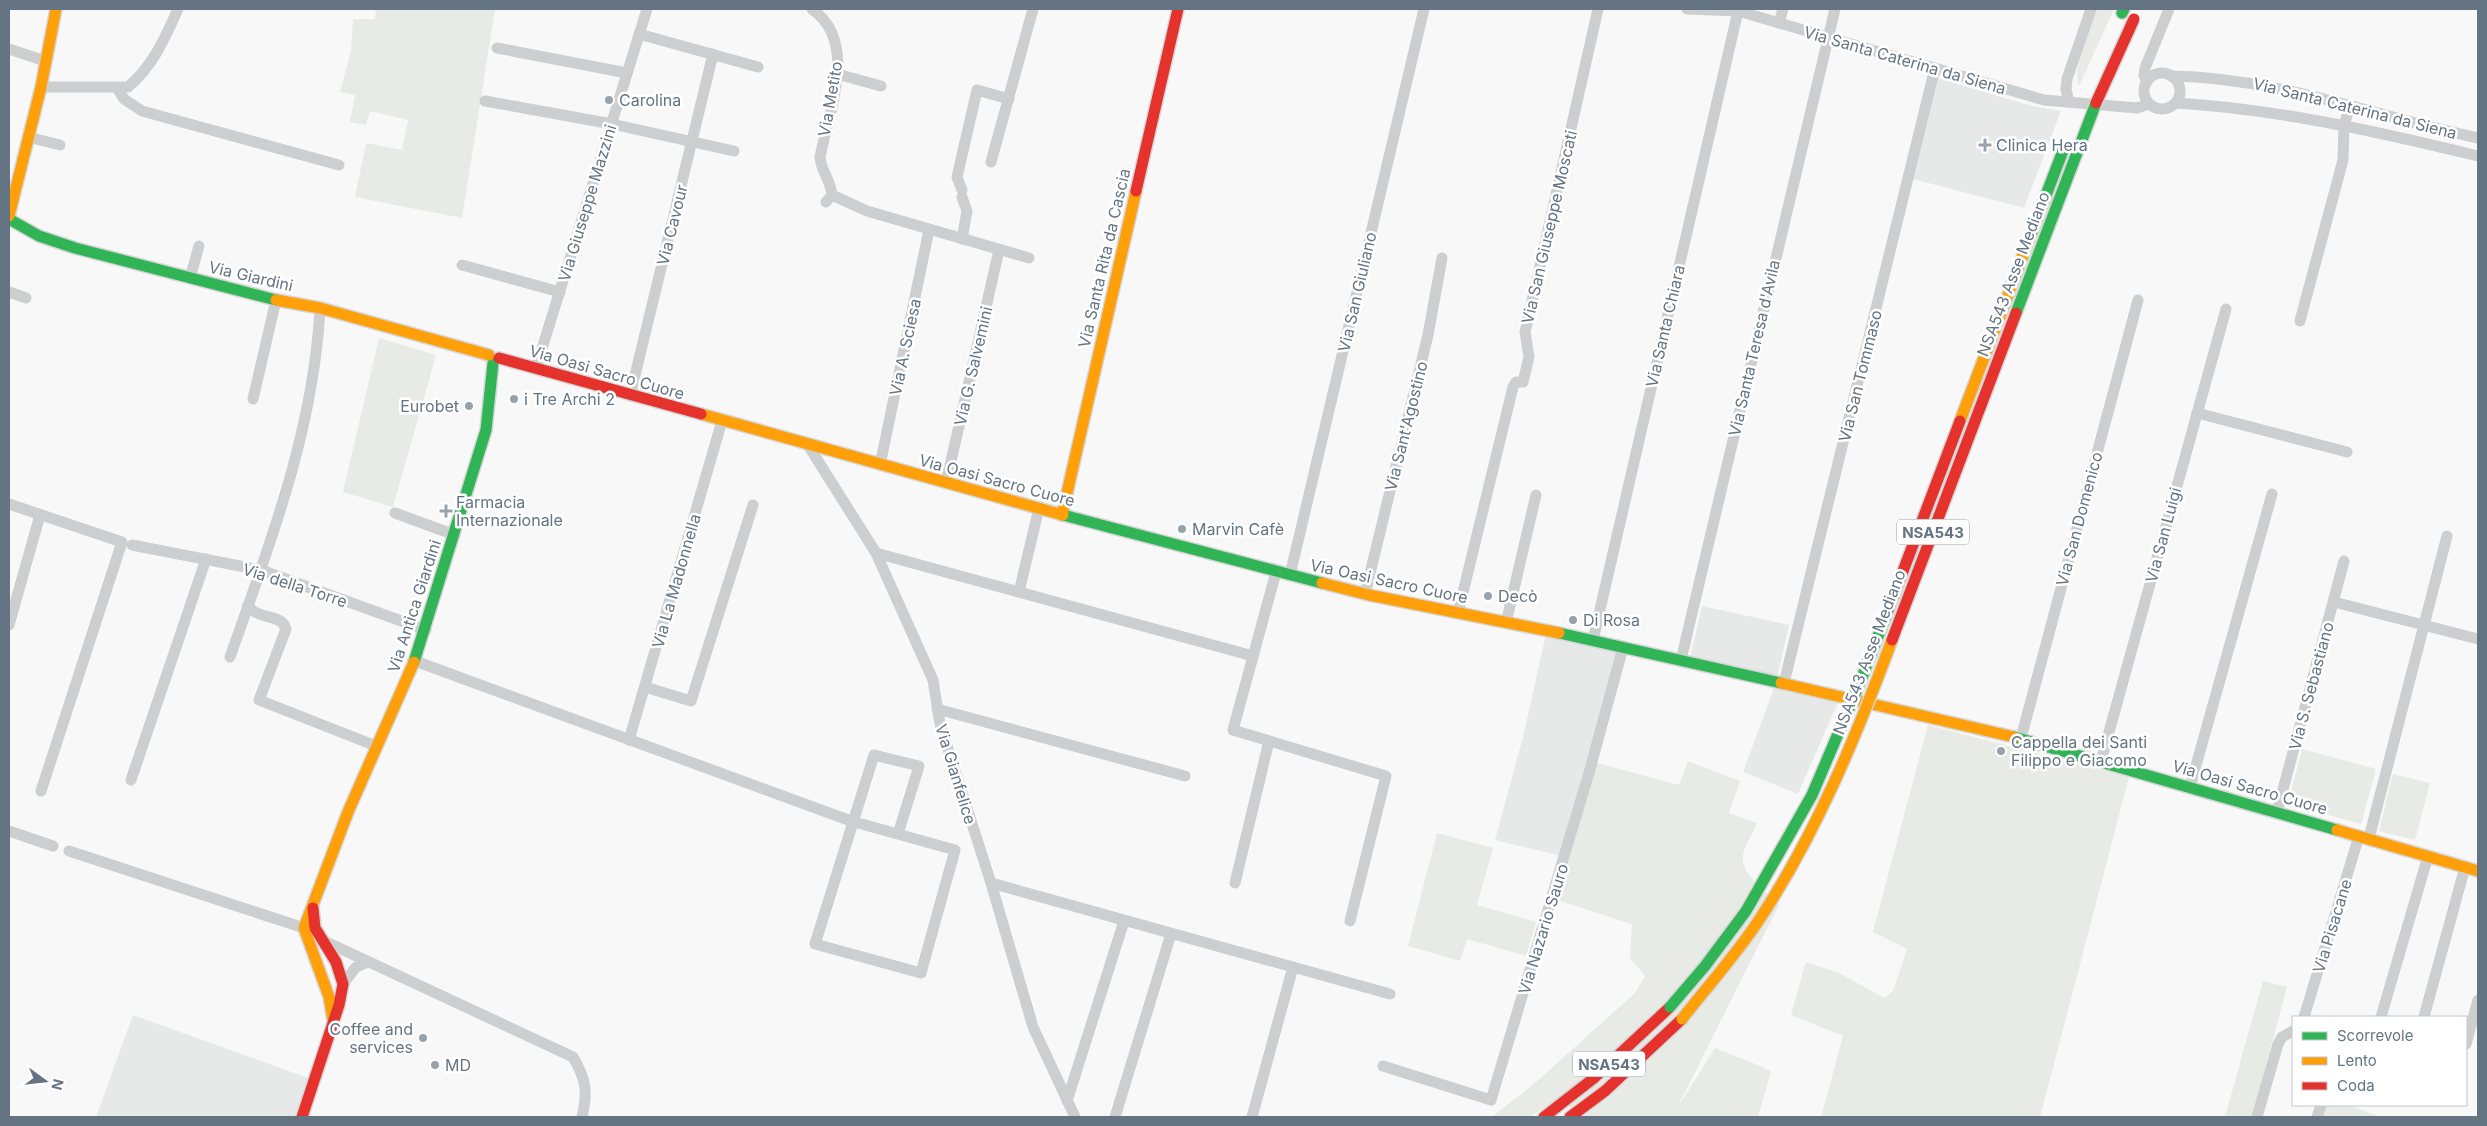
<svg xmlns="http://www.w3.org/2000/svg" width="2487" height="1126" font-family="Inter,sans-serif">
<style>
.built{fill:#e7e8e8}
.green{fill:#e7eae5}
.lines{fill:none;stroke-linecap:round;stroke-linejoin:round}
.fast-casing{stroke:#d5d6d7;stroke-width:14}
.slow-casing{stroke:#d5d6d7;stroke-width:14}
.jam-casing{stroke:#d5d6d7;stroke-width:14}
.street{stroke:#cdcecf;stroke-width:11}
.fast{stroke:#30b455;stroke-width:11}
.slow{stroke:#ff9f0a;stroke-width:11}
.jam{stroke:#e5322d;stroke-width:11}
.fast-bridge-casing{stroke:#d4d5d5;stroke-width:14;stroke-linecap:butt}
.slow-bridge-casing{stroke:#d4d5d5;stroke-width:14;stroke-linecap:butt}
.jam-bridge-casing{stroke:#d4d5d5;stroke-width:14;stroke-linecap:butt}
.fast-bridge{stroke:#30b455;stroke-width:11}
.slow-bridge{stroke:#ff9f0a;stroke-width:11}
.jam-bridge{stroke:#e5322d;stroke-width:11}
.poi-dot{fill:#98a2ab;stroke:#fff;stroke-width:2}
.labels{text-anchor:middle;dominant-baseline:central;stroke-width:5;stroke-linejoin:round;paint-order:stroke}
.shield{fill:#fff;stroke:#929ea8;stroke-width:1}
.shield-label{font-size:15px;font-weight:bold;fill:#647482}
.street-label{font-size:16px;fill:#647482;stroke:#fff}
.poi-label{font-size:16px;fill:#647482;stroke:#fff;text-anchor:start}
</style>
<rect width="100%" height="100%" fill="#f8f8f8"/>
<!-- built -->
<g class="built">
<polygon points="1938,78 2032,106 2061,111 2024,208 1913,179"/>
<polygon points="1702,606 1789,625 1777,678 1690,658"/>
<polygon points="1546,634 1627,651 1569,858 1495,840 1523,737"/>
<polygon points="1776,683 1840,698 1798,794 1743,772"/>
<polygon points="133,1015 308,1078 295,1117 96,1117"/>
</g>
<!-- green -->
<g class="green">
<polygon points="376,9 495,9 462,218 355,197 366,143 402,150 408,120 370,111 366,125 350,122 355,95 340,92 351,51 353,19 375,19"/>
<path d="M2097,9H2114L2079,86C2072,69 2090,25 2097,9Z"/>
<polygon points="379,338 436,355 393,507 343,492"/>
<polygon points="1928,725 2129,777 2040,1117 1821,1117 1843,1036 1791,1015 1806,962 1839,973 1884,998 1893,991 1907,949 1873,932"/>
<polygon points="2302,749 2376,769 2361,824 2288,804"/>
<path d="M1688,761L1740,781L1729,813L1757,823C1753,833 1744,846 1743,856C1741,875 1767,893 1779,905L1676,1110L1715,1048L1763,1067L1771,1072L1758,1117H1583L1558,1098L1530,1117H1492L1535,1083L1635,993L1645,976L1630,958L1632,924L1557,900L1597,763L1679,785Z"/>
<polygon points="2393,774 2430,783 2415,840 2379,831"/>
<polygon points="1437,833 1493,848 1477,905 1536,922 1526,956 1467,939 1460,961 1408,946"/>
<polygon points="2263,981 2287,987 2252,1117 2225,1117"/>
<polygon points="2324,1105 2348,1105 2381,1117 2321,1117"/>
</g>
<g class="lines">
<defs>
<g id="fast">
<polyline points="2122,13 2124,9"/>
<polyline points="9,219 39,236 75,248 276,300"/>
<polyline points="1063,515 1322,583"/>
<polyline points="1559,633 1781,683"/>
<polyline points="414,662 486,430 493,363"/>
<polyline points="2014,737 2337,830"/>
</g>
<g id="slow">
<polyline points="9,216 41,87 56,9"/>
<polyline points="276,300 320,308 489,355"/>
<polyline points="701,414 1063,515"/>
<polyline points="1062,515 1136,191"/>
<polyline points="1322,583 1369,595 1559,633"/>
<polyline points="1781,683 2014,737"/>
<polyline points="2337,830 2478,871"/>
<polyline points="333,1020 329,997 304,928 348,812 414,662"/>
</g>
<g id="jam">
<polyline points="1136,191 1178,9"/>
<polyline points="499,358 701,414"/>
<polyline points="302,1117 339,1005 343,984 336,962 315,928 313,908"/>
<polyline points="1544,1117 1594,1078 1670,1007"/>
<polyline points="1570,1117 1605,1091 1682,1019"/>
</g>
</defs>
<!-- fast casing -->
<use href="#fast" class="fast-casing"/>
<!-- slow casing -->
<use href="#slow" class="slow-casing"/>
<!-- jam casing -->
<use href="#jam" class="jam-casing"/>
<!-- street -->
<g class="street">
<path d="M812,9C859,42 829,111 820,157C821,171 831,181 832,195L826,202"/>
<polyline points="1687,9 1738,11 2044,100 2137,108 2149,104"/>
<polyline points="1779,23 1783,9"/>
<polyline points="639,34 758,67"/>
<polyline points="497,48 627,73"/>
<polyline points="9,49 45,61"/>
<circle cx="2162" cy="91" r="18"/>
<polyline points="837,74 881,86"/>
<path d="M2171,76C2280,78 2373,116 2478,138"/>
<polyline points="2147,81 2144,76 2145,68 2169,9"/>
<path d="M41,87H128C153,66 165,38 178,9"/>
<polyline points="117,88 124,99 142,111 339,165"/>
<polyline points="485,101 612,124 734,151"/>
<polyline points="2069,102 2066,89 2067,79 2091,9"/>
<path d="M2176,103C2278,109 2379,132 2478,156"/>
<polyline points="28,137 60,145"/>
<polyline points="991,162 1033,9"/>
<polyline points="962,190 957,177 977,90 1009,99"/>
<polyline points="832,195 867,211 1029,258"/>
<polyline points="962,197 967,211 962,239"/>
<polyline points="462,265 560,292"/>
<polyline points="190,278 199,246"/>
<polyline points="9,292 26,298"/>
<polyline points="2300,321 2343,160 2344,126 2350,105"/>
<polyline points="536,368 647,9"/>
<polyline points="630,396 713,54"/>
<polyline points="253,399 276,300"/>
<polyline points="2197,413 2347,452"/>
<polyline points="808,445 876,553 933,680 940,724 991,883 1033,1027 1075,1117"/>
<polyline points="880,465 929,230"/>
<polyline points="946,483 999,250"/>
<polyline points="9,504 122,542 41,791"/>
<polyline points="395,513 455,535"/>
<polyline points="132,545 261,570 426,630"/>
<polyline points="876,553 1253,656"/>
<polyline points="1276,572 1233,730 1386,776 1350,921"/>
<polyline points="1290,575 1424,9"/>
<polyline points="1019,592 1039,508"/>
<polyline points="1365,594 1428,335 1442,258"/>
<polyline points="2334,602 2478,639"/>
<path d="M248,605C255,620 282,613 286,629L259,700L376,746"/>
<polyline points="1458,613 1513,387 1516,382 1523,382 1529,357 1525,332 1598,9"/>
<polyline points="1506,623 1536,495"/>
<polyline points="9,625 40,515"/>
<polyline points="1593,640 1738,11"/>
<path d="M230,657C270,544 314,429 320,308"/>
<polyline points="1681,660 1835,9"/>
<polyline points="415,661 851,821 955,850 921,973 815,944 874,755 919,766 898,834"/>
<polyline points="1784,683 1935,68"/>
<polyline points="645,687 691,701 753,505"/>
<polyline points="937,709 1185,776"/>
<polyline points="2021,738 2138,300"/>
<polyline points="629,740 722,421"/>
<polyline points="2101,761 2226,309"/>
<polyline points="131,780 206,559"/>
<polyline points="2190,787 2272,494"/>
<polyline points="2277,812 2344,561"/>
<polyline points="9,831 53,846"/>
<polyline points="2369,838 2447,536"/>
<polyline points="69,851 304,928"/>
<polyline points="991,883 1390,994"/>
<polyline points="1235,883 1269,741"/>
<path d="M322,940L573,1057C586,1079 588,1092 582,1117"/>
<polyline points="343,984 356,967 368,962"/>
<polyline points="2304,1017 2359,836"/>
<polyline points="2381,1017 2428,856"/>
<polyline points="2424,1017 2465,867"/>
<polyline points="2466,1044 2478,1000"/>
<polyline points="1383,1066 1491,1100 1589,773 1623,647"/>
<polyline points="1067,1101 1124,921"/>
<polyline points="1115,1117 1171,934"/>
<polyline points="1252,1117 1293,967"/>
<polyline points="2257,1117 2278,1044 2282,1037 2293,1031"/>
<polyline points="2317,1117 2321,1105"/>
</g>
<!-- fast -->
<use href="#fast" class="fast"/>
<!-- slow -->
<use href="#slow" class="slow"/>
<!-- jam -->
<use href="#jam" class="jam"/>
<defs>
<g id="fast-bridge">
<polyline points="2030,237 2064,148"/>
<polyline points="2016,313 2096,103"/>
<polyline points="1670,1007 1705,966 1746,911 1812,795 1861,680 1889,608"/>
</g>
<g id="slow-bridge">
<polyline points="1960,421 2030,237"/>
<path d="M1682,1019C1707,987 1736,955 1759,920C1816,834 1856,737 1892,640"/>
</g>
<g id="jam-bridge">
<polyline points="2096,103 2134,19"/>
<polyline points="1889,608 1960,421"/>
<polyline points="1892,640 2016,313"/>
</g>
</defs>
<!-- fast-bridge casing -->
<use href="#fast-bridge" class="fast-bridge-casing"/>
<!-- slow-bridge casing -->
<use href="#slow-bridge" class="slow-bridge-casing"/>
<!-- jam-bridge casing -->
<use href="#jam-bridge" class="jam-bridge-casing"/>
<!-- fast-bridge -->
<use href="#fast-bridge" class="fast-bridge"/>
<!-- slow-bridge -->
<use href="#slow-bridge" class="slow-bridge"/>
<!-- jam-bridge -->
<use href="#jam-bridge" class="jam-bridge"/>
</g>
<!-- markers -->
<g class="poi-dot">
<circle cx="609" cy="100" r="5"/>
<path d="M1982.5 137.5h5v5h5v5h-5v5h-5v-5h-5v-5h5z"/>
<circle cx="514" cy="399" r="5"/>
<circle cx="469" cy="406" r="5"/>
<path d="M443.5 503.5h5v5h5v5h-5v5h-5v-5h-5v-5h5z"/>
<circle cx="1182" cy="529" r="5"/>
<circle cx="1488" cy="596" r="5"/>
<circle cx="1573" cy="620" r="5"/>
<circle cx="2001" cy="751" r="5"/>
<circle cx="423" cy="1038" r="5"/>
<circle cx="435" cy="1065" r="5"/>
</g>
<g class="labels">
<!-- shield labels -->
<g class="shield">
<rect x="1897" y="519.5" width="72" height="25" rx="4"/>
<rect x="1573" y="1051.5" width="72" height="25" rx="4"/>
</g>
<g class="shield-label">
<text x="1933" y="532">NSA543</text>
<text x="1609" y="1064">NSA543</text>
</g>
<!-- street labels -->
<g class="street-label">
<text transform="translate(1905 60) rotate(16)">Via Santa Caterina da Siena</text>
<text transform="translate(830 99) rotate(-80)">Via Metito</text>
<text transform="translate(2355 108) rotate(14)">Via Santa Caterina da Siena</text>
<text transform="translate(587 203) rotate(-73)">Via Giuseppe Mazzini</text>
<text transform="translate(672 225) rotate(-76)">Via Cavour</text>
<text transform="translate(1549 227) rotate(-77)">Via San Giuseppe Moscati</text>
<text transform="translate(1104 258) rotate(-77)">Via Santa Rita da Cascia</text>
<text transform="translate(2013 274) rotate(-69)">NSA543 Asse Mediano</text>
<text transform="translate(251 276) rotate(13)">Via Giardini</text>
<text transform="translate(1357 292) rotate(-77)">Via San Giuliano</text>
<text transform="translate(1665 326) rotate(-77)">Via Santa Chiara</text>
<text transform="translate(905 347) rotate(-78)">Via A. Sciesa</text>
<text transform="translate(1754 348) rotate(-77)">Via Santa Teresa d'Avila</text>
<text transform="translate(973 366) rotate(-77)">Via G. Salvemini</text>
<text transform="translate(607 372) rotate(16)">Via Oasi Sacro Cuore</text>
<text transform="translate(1860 376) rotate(-76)">Via San Tommaso</text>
<text transform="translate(1406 426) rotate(-76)">Via Sant'Agostino</text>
<text transform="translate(997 480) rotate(15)">Via Oasi Sacro Cuore</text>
<text transform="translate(2079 519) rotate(-75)">Via San Domenico</text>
<text transform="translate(2163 535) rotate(-75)">Via San Luigi</text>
<text transform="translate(676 581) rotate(-74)">Via La Madonnella</text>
<text transform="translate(1389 581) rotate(12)">Via Oasi Sacro Cuore</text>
<text transform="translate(295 585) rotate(18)">Via della Torre</text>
<text transform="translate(414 606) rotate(-72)">Via Antica Giardini</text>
<text transform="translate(1869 652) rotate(-69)">NSA543 Asse Mediano</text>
<text transform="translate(2311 686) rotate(-75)">Via S. Sebastiano</text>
<text transform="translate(956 774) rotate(73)">Via Gianfelice</text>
<text transform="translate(2250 787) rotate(16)">Via Oasi Sacro Cuore</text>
<text transform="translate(2332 926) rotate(-73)">Via Pisacane</text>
<text transform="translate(1543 929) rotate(-73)">Via Nazario Sauro</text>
</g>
<!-- poi labels -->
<g class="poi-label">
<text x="619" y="100">Carolina</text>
<text x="1996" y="145">Clinica Hera</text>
<text x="524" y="399">i Tre Archi 2</text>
<text x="459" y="406" text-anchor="end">Eurobet</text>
<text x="456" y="502">Farmacia<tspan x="456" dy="18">Internazionale</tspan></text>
<text x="1192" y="529">Marvin Cafè</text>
<text x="1498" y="596">Decò</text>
<text x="1583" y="620">Di Rosa</text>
<text x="2011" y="742">Cappella dei Santi<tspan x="2011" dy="18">Filippo e Giacomo</tspan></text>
<text x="413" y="1029" text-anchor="end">Coffee and<tspan x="413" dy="18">services</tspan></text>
<text x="445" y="1065">MD</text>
</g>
</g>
<!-- border -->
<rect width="2487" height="1126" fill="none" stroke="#647482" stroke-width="20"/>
<!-- legend -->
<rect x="2292" y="1016" width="175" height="90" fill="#ffffff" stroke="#c1c7cd"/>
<rect x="2302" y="1032" width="25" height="8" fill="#30b455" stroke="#c1c7cd"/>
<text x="2337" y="1041" font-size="15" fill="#647482">Scorrevole</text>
<rect x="2302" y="1057" width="25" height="8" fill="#ff9f0a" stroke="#c1c7cd"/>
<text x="2337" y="1066" font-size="15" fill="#647482">Lento</text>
<rect x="2302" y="1082" width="25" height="8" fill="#e5322d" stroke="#c1c7cd"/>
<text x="2337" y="1091" font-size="15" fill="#647482">Coda</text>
<!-- north arrow -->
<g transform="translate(45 1081) rotate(105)" stroke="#ffffff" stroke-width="4" paint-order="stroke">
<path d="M0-4L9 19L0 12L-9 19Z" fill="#647482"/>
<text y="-8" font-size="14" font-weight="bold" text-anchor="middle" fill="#647482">N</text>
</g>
</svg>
